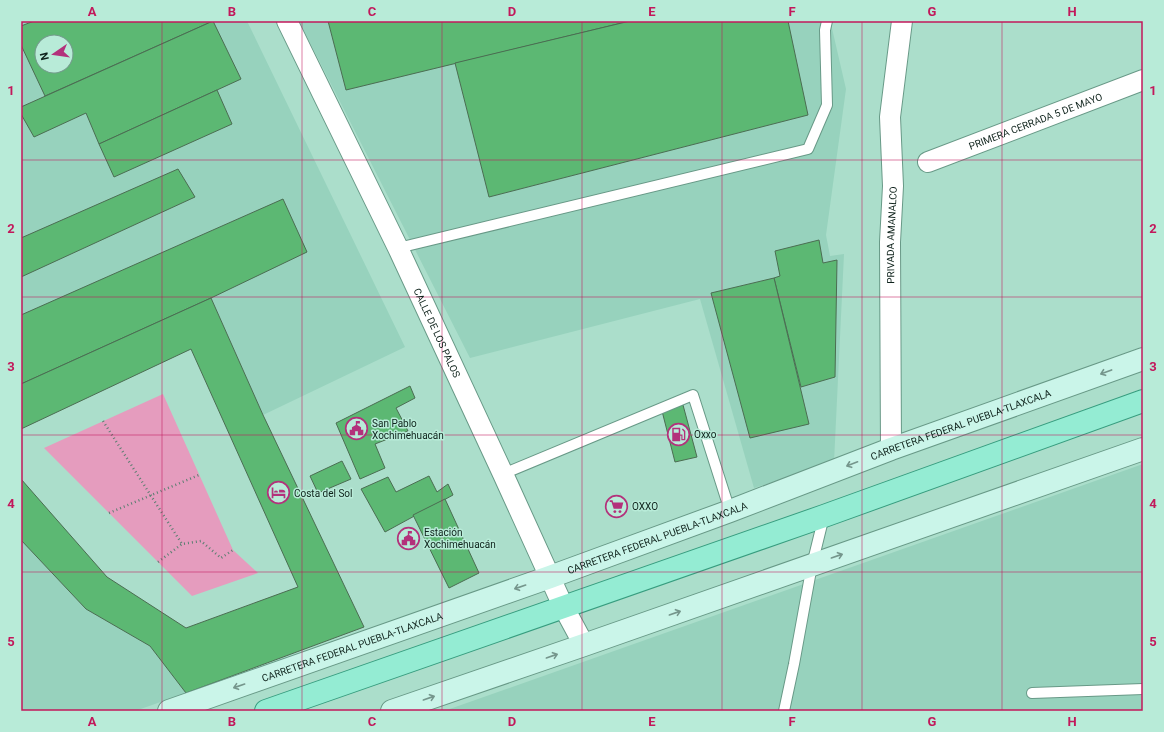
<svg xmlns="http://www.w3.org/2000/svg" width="1164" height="732" font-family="Roboto,sans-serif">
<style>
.built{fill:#97d2bd;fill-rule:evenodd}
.green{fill:#e59cbe}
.building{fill:#5cb873;stroke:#4b6d52;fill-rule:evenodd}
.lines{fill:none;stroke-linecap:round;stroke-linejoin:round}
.lane-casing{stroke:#689987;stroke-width:12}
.street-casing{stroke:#689987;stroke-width:22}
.secondary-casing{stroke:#689987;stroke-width:24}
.primary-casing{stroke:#379d7f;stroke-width:24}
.path{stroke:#5b7e71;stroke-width:2.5;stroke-dasharray:1 3;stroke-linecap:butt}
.lane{stroke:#fff;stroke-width:10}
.street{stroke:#fff;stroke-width:20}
.secondary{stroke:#caf5e9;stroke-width:22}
.primary{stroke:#94ecd3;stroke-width:22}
.oneway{stroke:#75968c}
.grid{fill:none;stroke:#c2185b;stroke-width:1;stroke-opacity:0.55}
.labels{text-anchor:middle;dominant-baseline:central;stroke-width:3;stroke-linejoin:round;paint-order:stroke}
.street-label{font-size:10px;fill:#0e221b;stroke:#b8ebd8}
.poi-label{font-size:10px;fill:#0e221b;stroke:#b8ebd8;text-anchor:start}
.neatline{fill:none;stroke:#c2185b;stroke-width:1.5}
.grid-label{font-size:13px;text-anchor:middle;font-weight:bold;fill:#c2185b}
</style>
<rect width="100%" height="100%" fill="#abdecb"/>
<!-- built -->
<g class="built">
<path d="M21,21H247L405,347L263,415L211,298L21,384ZM42,42H66V66H42Z"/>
<polygon points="299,21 833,21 831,24 846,89 826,235 830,256 844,254 834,462 754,488 700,299 470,358"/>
<polygon points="1143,464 1143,711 444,711"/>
<polygon points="21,540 86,609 150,646 186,693 135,711 21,711"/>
</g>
<!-- green -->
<polygon class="green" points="163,394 233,550 258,573 192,596 44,448"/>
<!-- building -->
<g class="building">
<path d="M34,21H213L45,96L21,45V26ZM42,42H66V66H42Z"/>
<polygon points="213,21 241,79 99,144 86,113 34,137 21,114 21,107"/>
<polygon points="328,21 630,21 346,90"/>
<polygon points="630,21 788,21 808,115 489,197 455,63"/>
<polygon points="217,90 232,124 114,177 99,144"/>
<polygon points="178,169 195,197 21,277 21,238"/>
<polygon points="283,199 307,252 211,298 21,384 21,315"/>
<polygon points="819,240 823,263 837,260 835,377 801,387 774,278 780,276 775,251"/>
<polygon points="774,278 809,424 750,438 711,293"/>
<polygon points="211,298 263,415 364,627 186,693 150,646 86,609 21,540 21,479 107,577 186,628 298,587 191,349 21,429 21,384"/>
<polygon points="410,386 415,398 396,408 408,431 375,444 385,468 360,479 336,423"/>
<polygon points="683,405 697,457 675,462 662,411"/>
<polygon points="342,461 351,479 318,493 310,476"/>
<polygon points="429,476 437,492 448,484 453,495 385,532 361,489 388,477 396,492"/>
<polygon points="445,499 479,573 449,588 413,515"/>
</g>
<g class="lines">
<defs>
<g id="lane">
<polyline points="398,248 808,149 827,105 825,30 827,21"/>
<polyline points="503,474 693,395 730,511"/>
<polyline points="1032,693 1143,689"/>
<polyline points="784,711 794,664 812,565 824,516"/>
</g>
<g id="street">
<path id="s1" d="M287,21L398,248L503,474L563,606L584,645"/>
<path id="s2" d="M928,162L1143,80"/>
<path id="s3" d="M891,449L890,242L893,186L890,117L902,21"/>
</g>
<g id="secondary">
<path id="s4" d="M169,711L550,577L730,511L891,449L1143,359"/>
<polyline points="392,711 584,645 1143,449"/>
</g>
<polyline id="primary" points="266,711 824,516 1143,401"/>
</defs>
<!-- lane casing -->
<use href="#lane" class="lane-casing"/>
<!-- street casing -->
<use href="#street" class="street-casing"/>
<!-- secondary casing -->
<use href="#secondary" class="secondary-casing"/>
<!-- primary casing -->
<use href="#primary" class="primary-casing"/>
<!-- path -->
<g class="path">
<polyline points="103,421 182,544"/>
<polyline points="109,513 199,475"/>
<polyline points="158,562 182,544 201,541 221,558 233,550"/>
</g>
<!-- lane -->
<use href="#lane" class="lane"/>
<!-- street -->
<use href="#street" class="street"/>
<!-- secondary -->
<use href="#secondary" class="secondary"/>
<!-- primary -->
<use href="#primary" class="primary"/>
</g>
<!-- one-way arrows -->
<defs><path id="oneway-shaft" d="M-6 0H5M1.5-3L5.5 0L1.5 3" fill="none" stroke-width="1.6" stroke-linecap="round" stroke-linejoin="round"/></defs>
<g class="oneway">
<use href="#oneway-shaft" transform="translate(1106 372) rotate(160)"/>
<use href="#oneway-shaft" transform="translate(852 464) rotate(159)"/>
<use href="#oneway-shaft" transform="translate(837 556) rotate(-19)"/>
<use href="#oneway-shaft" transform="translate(520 587) rotate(161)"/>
<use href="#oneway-shaft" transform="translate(675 613) rotate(-19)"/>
<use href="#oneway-shaft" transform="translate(552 656) rotate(-19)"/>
<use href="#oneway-shaft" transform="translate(239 686) rotate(161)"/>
<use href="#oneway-shaft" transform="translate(429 698) rotate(-19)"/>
</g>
<!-- grid -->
<path class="grid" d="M162,21V711M302,21V711M442,21V711M582,21V711M722,21V711M862,21V711M1002,21V711M21,160H1143M21,297H1143M21,435H1143M21,572H1143"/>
<!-- icons -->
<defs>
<symbol id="civic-ring" viewBox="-11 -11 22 22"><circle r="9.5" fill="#b8ebd8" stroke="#b3317b" stroke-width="1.5"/><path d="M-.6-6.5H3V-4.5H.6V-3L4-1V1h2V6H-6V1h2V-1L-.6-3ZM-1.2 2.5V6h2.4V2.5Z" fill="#b3317b"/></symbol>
<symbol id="fuel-ring" viewBox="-11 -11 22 22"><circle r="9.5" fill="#b8ebd8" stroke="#b3317b" stroke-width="1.5"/><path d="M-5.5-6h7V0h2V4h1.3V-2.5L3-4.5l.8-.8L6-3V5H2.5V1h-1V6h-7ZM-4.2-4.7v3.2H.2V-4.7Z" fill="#b3317b"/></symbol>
<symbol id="hotel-ring" viewBox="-11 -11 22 22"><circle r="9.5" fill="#b8ebd8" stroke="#b3317b" stroke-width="1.5"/><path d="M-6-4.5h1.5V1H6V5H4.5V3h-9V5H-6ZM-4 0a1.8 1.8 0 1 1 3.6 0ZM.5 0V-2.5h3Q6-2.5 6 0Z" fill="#b3317b"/></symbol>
<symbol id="supermarket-ring" viewBox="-11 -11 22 22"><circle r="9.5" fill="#b8ebd8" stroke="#b3317b" stroke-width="1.5"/><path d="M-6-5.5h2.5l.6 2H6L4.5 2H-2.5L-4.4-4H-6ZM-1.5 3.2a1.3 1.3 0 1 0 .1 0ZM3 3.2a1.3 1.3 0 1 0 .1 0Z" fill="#b3317b"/></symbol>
</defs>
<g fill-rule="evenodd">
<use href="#civic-ring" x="344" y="416" width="25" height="25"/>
<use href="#fuel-ring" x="666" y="422" width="25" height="25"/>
<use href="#hotel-ring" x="266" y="480" width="25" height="25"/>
<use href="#supermarket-ring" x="604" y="494" width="25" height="25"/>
<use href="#civic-ring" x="396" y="526" width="25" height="25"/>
</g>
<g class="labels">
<!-- street labels -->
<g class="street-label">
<text stroke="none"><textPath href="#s2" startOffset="115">PRIMERA CERRADA 5 DE MAYO</textPath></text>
<text stroke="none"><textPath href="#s3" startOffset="214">PRIVADA AMANALCO</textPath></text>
<text stroke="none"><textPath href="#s1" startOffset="346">CALLE DE LOS PALOS</textPath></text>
<text stroke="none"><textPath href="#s4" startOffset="842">CARRETERA FEDERAL PUEBLA-TLAXCALA</textPath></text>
<text stroke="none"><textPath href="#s4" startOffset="518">CARRETERA FEDERAL PUEBLA-TLAXCALA</textPath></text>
<text stroke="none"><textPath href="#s4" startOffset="194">CARRETERA FEDERAL PUEBLA-TLAXCALA</textPath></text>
</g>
<!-- poi labels -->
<g class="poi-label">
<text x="372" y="423">San Pablo<tspan x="372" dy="12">Xochimehuacán</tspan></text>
<text x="694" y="434">Oxxo</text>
<text x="294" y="493">Costa del Sol</text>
<text x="632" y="506">OXXO</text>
<text x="424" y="532">Estación<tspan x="424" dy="12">Xochimehuacán</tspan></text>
</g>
</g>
<!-- border -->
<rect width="1164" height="732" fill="none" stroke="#b8ebd8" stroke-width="44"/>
<!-- north arrow -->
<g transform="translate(54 54) rotate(257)"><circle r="19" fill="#b8ebd8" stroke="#749b8c"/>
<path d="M0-3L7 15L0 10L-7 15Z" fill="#b3317b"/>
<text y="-6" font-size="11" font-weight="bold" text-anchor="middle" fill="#0e221b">N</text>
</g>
<rect x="22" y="22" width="1120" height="688" class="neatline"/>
<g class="grid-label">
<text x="92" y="16">A</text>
<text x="232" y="16">B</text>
<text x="372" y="16">C</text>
<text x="512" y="16">D</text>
<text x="652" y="16">E</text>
<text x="792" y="16">F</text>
<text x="932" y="16">G</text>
<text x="1072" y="16">H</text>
<text x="11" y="95">1</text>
<text x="1153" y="95">1</text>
<text x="11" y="233">2</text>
<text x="1153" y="233">2</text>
<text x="11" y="371">3</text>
<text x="1153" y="371">3</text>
<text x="11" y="508">4</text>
<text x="1153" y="508">4</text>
<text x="11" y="646">5</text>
<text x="1153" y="646">5</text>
<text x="92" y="726">A</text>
<text x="232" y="726">B</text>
<text x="372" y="726">C</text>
<text x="512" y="726">D</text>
<text x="652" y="726">E</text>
<text x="792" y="726">F</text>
<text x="932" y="726">G</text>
<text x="1072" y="726">H</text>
</g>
</svg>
